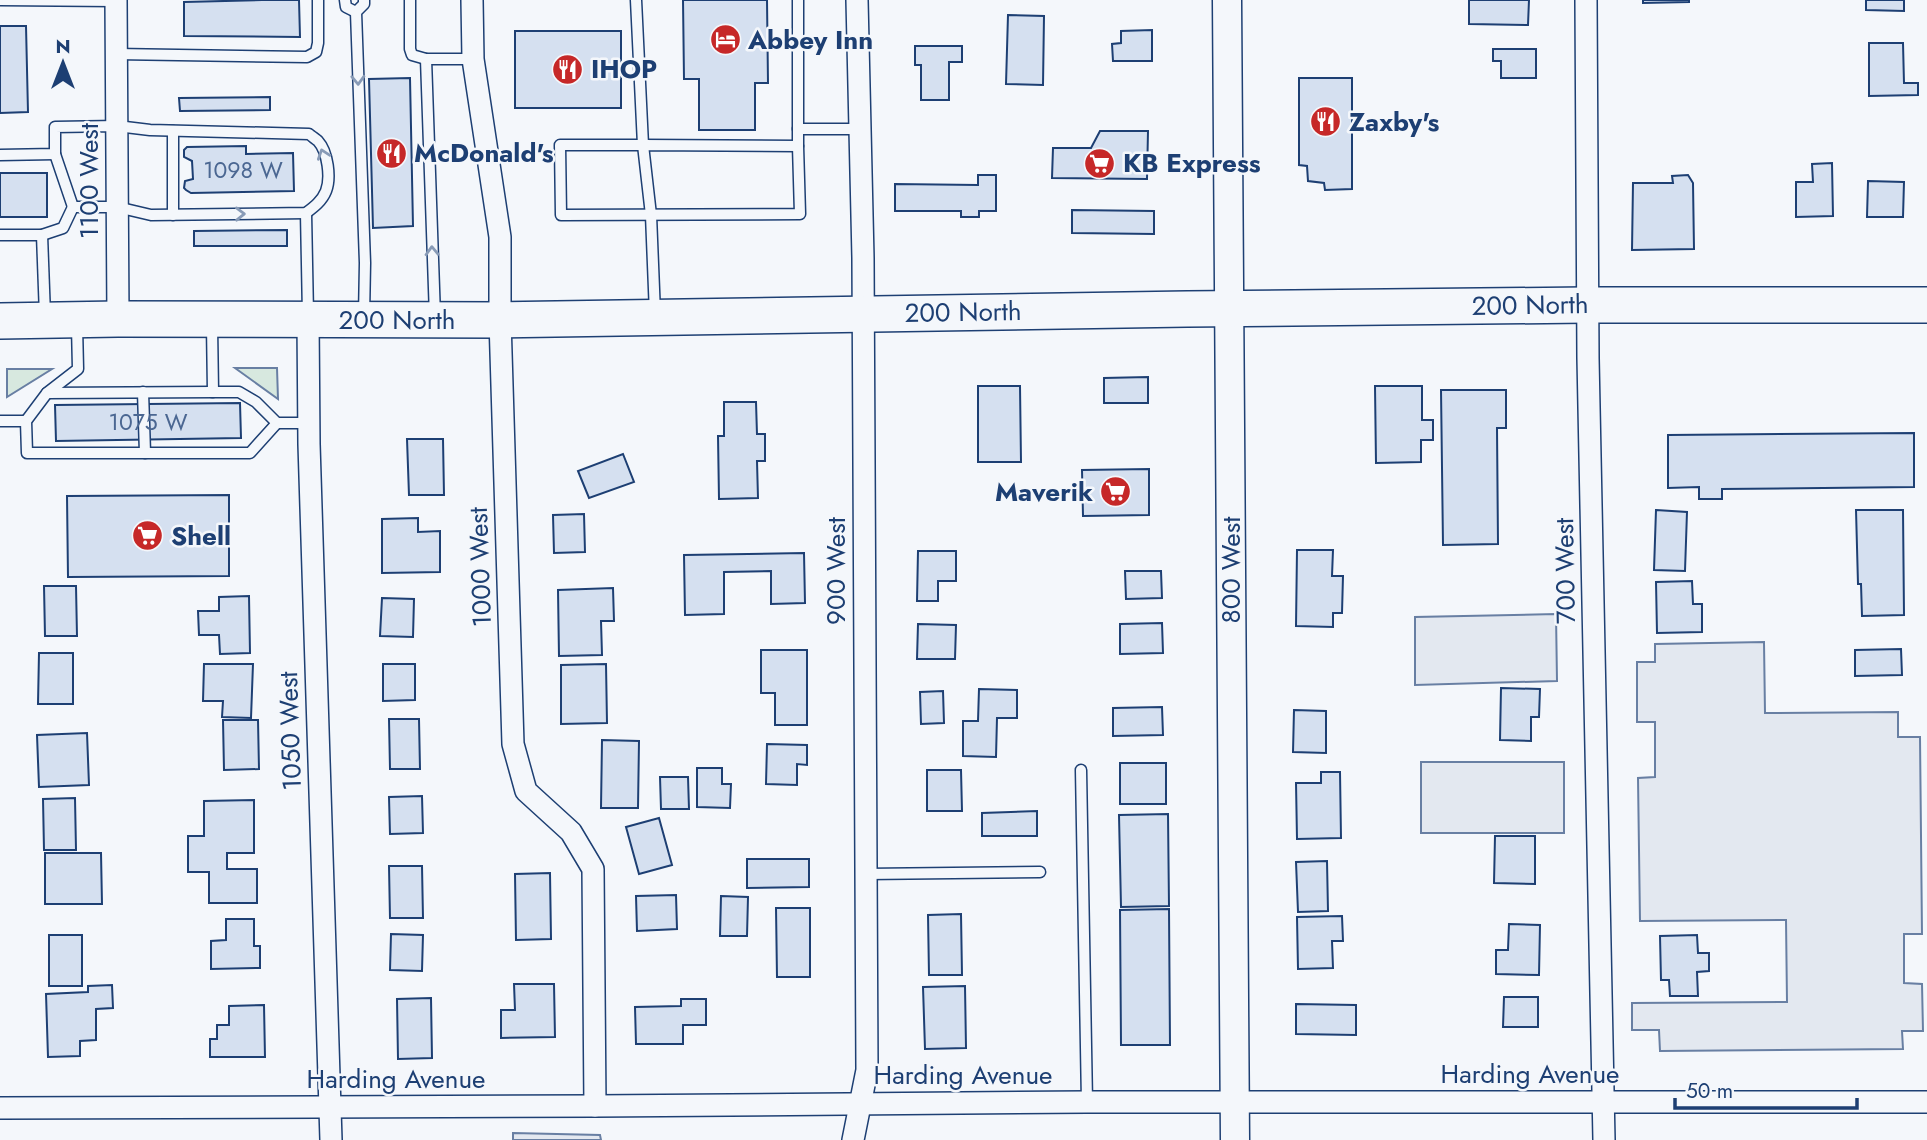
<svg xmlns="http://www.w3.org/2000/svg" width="1927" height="1140" font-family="Jost,sans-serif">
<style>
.green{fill:#d7e8df;stroke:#687fa3;stroke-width:2}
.parking{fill:#e3e8f0;stroke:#687fa3;stroke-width:2}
.building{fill:#d5e0f0;stroke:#1d3f73;stroke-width:2}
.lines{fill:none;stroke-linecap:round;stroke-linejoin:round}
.service-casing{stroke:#1d3f73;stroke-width:13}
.minor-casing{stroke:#1d3f73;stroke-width:24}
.tertiary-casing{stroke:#1d3f73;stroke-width:31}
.primary-casing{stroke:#1d3f73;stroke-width:38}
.service{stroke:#f4f7fb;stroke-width:10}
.minor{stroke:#f4f7fb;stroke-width:21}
.tertiary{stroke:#f4f7fb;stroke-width:28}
.primary{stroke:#f4f7fb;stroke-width:35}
.oneway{stroke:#889bb7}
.labels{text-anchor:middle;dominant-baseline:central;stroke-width:5;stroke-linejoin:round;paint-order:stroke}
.number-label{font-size:23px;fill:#4b6792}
.poi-label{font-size:26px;font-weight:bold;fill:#1d3f73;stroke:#f4f7fb;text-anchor:start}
.street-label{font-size:26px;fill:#1d3f73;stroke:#f4f7fb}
</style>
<rect width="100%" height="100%" fill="#f4f7fb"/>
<!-- green -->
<g class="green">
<polygon points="235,368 277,368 278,399"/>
<polygon points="7,369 52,369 7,397"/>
</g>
<!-- parking -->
<g class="parking">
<polygon points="1556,614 1557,681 1415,685 1415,617"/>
<polygon points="1764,642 1765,713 1898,712 1898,737 1920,737 1922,934 1904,934 1904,983 1922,984 1923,1031 1902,1031 1903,1049 1660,1051 1659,1030 1632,1030 1632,1003 1787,1002 1786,920 1640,921 1638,778 1655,777 1655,722 1637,722 1637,662 1655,662 1655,644"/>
<rect x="1421" y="762" width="143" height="71"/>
<polygon points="513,1133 600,1135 601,1140 513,1140"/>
</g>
<!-- building -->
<g class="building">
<polygon points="262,0 299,0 300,37 184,36 184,2"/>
<polygon points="683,0 767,0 768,83 755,83 755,130 699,130 699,79 684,79"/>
<polygon points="1469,0 1529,0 1528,25 1469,24"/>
<polygon points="1643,0 1689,0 1689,2 1643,3"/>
<polygon points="1866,0 1904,0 1904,11 1866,10"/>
<polygon points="1008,15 1044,16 1043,85 1006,84"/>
<polygon points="0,26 26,26 28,112 0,113"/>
<polygon points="1152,30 1152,61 1113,61 1112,44 1121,43 1121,31"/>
<rect x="515" y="31" width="106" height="77"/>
<polygon points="1869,43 1903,43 1904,83 1918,83 1918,95 1869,96"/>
<polygon points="915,46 962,46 962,62 949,62 949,100 921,100 921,65 915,65"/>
<polygon points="1493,49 1536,49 1536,78 1501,78 1501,61 1493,61"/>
<polygon points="410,78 413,226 373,228 369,79"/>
<polygon points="1299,78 1352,78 1352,189 1325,190 1324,183 1308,181 1307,166 1299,165"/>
<polygon points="270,97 270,110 180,111 179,98"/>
<polygon points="1100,131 1148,131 1147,179 1052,178 1053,148 1091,148"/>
<polygon points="246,146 246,154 293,153 294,191 191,193 186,190 184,188 185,181 193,179 192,161 184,157 184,150 187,147"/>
<polygon points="1832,163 1833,216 1796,217 1796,182 1813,182 1812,164"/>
<rect x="0" y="173" width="47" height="44"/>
<polygon points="978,175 996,175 996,211 979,211 979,217 961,217 961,211 895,211 895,184 978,185"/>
<polygon points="1688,175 1693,183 1694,249 1632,250 1633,183 1673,183 1672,176"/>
<polygon points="1868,181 1904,182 1903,217 1867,217"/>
<polygon points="1072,210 1154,211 1154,234 1072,233"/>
<polygon points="287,230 287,246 194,246 194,231"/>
<polygon points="1148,377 1148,403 1104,403 1104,378"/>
<polygon points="978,386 1020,386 1021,462 978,462"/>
<polygon points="1375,386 1422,386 1422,420 1433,420 1433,440 1421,440 1421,462 1376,463"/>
<polygon points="1441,390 1506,390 1506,428 1497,428 1498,544 1443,545"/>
<polygon points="724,402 756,402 757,434 765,434 765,461 757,461 758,498 719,499 718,436 724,436"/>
<polygon points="240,403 241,438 56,441 55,405"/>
<polygon points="1914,433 1914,487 1722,489 1722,499 1699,499 1699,487 1668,488 1668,435"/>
<polygon points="407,439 443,439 444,495 409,495"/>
<polygon points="623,454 634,482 589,498 578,471"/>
<polygon points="1149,469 1149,515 1083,516 1082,470"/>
<polygon points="229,495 229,576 68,577 67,496"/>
<polygon points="1656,510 1687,512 1685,571 1654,570"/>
<polygon points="1856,510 1903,510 1904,615 1862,616 1861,584 1858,584"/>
<polygon points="584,514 585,552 554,553 553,515"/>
<polygon points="418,518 418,532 440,531 440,572 382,573 382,519"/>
<polygon points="1297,550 1333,550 1332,576 1343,576 1342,613 1333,613 1333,627 1296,626"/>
<polygon points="918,551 956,551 956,581 938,581 938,601 917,601"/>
<polygon points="804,553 805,603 771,604 771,571 724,572 724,614 685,615 684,555"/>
<polygon points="1125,571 1161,571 1162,598 1126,599"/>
<polygon points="1692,581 1693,604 1702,604 1702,632 1657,633 1656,582"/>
<polygon points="44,586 76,586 77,636 45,636"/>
<polygon points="613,588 614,621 601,621 602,655 559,656 558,590"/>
<polygon points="249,596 250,653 220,654 219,635 199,635 198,611 219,611 219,597"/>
<polygon points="382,598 414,599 413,637 380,636"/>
<polygon points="1162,623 1163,653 1120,654 1120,624"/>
<polygon points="918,624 956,625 955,659 917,659"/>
<polygon points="1901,649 1902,675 1855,676 1855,650"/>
<polygon points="761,650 807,650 807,725 775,725 775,693 761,693"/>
<polygon points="39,653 73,653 73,704 38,704"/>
<polygon points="204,664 253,664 251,718 222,717 223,701 203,701"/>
<polygon points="383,664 415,664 415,700 383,701"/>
<polygon points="606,664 607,723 561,724 561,665"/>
<polygon points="1501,688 1540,689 1539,717 1531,717 1531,741 1500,740"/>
<polygon points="979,689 1017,690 1017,718 997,718 996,757 963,756 963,721 978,721"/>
<polygon points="943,691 944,723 921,724 920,692"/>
<polygon points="1162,707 1163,735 1113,736 1113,708"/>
<polygon points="1294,710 1326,711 1326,753 1293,752"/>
<polygon points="389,719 419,719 420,769 390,769"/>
<polygon points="223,720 258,720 259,769 224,770"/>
<polygon points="87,733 89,785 39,787 37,735"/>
<polygon points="602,740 639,741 638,808 601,808"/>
<polygon points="767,744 807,745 807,765 797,764 797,785 766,784"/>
<rect x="1120" y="763" width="46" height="41"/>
<polygon points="697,768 722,768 722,784 731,784 730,808 697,807"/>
<polygon points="927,770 961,770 962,811 927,811"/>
<polygon points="1321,772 1340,772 1341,838 1297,839 1296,783 1321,783"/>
<polygon points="660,777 688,777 689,809 661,809"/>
<polygon points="422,796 423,833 390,834 389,797"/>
<polygon points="75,798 76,850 44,850 43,799"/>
<polygon points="254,800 254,853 227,853 227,869 257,869 257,903 209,903 209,872 188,872 188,836 204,836 204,801"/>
<polygon points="1037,811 1037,836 982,836 982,813"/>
<polygon points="1168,814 1169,906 1121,907 1119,815"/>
<polygon points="659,818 672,865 639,874 626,827"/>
<polygon points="1495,836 1535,836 1535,884 1494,883"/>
<polygon points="45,853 101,853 102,904 45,904"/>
<polygon points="747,859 809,859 809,887 747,888"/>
<polygon points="1327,861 1328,911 1298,912 1296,862"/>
<polygon points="389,866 422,866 423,918 390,918"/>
<polygon points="550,873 551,939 516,940 515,874"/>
<polygon points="676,895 677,929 637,931 636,896"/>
<polygon points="721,896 748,897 747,936 720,936"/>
<polygon points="776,908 810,908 810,977 777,977"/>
<polygon points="1169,909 1170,1045 1121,1045 1120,910"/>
<polygon points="961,914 962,975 929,975 928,915"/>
<polygon points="1342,916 1343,941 1332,941 1333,968 1298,969 1297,917"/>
<polygon points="226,919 254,919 254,946 260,946 260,968 211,969 211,941 226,940"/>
<polygon points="1509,924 1540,925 1539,975 1496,974 1496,950 1508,950"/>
<polygon points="391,934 423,935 422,971 390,970"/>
<rect x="49" y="935" width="33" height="51"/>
<polygon points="1697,935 1698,953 1709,953 1709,971 1697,972 1698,996 1670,996 1669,980 1661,980 1660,936"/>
<polygon points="514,984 554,984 555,1037 501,1038 501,1010 515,1010"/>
<polygon points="112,985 113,1008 96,1009 96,1040 80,1041 80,1056 48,1057 46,994 88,992 88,986"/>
<polygon points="965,986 966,1048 925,1049 923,987"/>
<polygon points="1504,997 1538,997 1538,1027 1503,1027"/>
<polygon points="431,998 432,1058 398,1059 397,999"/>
<polygon points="681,999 706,999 706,1025 683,1025 683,1044 636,1044 635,1007 681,1006"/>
<polygon points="1296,1004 1356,1005 1356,1035 1296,1034"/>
<polygon points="264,1005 265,1057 210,1057 210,1039 217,1039 217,1025 229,1025 229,1006"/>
</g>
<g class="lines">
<defs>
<g id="service">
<polyline points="0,0 116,1"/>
<polyline points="345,0 346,7 356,12"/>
<polyline points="364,0 364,4 356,12 365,263 364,316"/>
<polyline points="410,0 410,49 412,55 426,59 473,59"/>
<polyline points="636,0 643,145 560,145 561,215 800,214 798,146"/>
<polyline points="116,54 307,57 316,52 318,43 318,0"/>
<polyline points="426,59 435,317"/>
<polyline points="798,129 860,129"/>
<polyline points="173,131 173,215"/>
<polyline points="55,154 73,207"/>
<path d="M0,155L55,154V127L117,126L150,130L309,134C310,135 317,140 318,141C328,152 331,178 326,191C322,201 314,207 306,213L151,215L117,207H73L63,228L42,235H0"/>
<polyline points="306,213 308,315"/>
<polyline points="42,235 45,316"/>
<polyline points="655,314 651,215 643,145 798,146 798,0"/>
<polyline points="77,326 78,369 47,393 26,421 27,453 250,453 277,423"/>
<polyline points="212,326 213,392 239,392 256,402 277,423 309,423"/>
<polyline points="143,392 145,453"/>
<polyline points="47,393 213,392"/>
<polyline points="0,421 26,421"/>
<polyline points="1081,770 1087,1102"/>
<polyline points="866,874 1040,872"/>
</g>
<g id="minor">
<polyline points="116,0 118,319"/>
<polyline points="472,0 473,59 500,237 500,320 513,744 526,791 571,832 593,869 595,1106"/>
<polyline points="1586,0 1588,358 1604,1140"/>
<polyline points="308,320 309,444 331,1140"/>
<polyline points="0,1108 595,1106 1087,1102 1927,1102"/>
<polyline points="853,1140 867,1070 863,258 857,0"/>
</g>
<polyline id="tertiary" points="1227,0 1235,1140"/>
<polyline id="primary" points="0,321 118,319 500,320 1187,309 1587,305 1927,305"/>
</defs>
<!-- service casing -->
<use href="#service" class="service-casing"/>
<!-- minor casing -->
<use href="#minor" class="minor-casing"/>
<!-- tertiary casing -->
<use href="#tertiary" class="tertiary-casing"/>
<!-- primary casing -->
<use href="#primary" class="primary-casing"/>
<!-- service -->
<use href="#service" class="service"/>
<!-- minor -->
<use href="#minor" class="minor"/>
<!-- tertiary -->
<use href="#tertiary" class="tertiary"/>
<!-- primary -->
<use href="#primary" class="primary"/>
</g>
<!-- one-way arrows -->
<defs><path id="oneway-chevron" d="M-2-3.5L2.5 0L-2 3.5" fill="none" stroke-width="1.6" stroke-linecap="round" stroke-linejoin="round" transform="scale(1.75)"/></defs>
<g class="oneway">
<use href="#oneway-chevron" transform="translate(358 80) rotate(88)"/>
<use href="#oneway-chevron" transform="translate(323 154) rotate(-109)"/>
<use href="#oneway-chevron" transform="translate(240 214) rotate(-1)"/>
<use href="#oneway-chevron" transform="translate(432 251) rotate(-92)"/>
</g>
<!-- icons -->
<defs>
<symbol id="hotel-disc" viewBox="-11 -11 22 22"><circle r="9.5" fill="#c62828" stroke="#f4f7fb"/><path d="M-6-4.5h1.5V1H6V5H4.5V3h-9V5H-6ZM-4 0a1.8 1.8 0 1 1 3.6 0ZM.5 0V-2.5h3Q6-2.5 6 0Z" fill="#fff"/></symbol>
<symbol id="restaurant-disc" viewBox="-11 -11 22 22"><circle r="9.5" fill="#c62828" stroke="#f4f7fb"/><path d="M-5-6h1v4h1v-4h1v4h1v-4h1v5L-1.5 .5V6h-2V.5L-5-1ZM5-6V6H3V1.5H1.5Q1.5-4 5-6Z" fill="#fff"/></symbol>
<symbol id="supermarket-disc" viewBox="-11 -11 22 22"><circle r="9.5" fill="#c62828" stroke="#f4f7fb"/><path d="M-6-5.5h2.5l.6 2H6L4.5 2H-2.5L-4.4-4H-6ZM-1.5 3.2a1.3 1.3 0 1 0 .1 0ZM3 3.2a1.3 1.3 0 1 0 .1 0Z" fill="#fff"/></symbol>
</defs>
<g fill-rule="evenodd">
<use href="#hotel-disc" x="708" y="22" width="35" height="35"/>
<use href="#restaurant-disc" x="550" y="52" width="35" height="35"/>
<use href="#restaurant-disc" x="1308" y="104" width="35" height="35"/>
<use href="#restaurant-disc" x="374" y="136" width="35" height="35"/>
<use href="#supermarket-disc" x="1082" y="146" width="35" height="35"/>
<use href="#supermarket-disc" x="1098" y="474" width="35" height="35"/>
<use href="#supermarket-disc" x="130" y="518" width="35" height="35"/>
</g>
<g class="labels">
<!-- number labels -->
<g class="number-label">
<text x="243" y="170">1098 W</text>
<text x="148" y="422">1075 W</text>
</g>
<!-- poi labels -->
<g class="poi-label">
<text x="748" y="40">Abbey Inn</text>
<text x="591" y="69">IHOP</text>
<text x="1349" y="122">Zaxby's</text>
<text x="414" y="153">McDonald's</text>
<text x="1123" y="163">KB Express</text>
<text x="1093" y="492" text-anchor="end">Maverik</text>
<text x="171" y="536">Shell</text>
</g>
<!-- street labels -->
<g class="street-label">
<text transform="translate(89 181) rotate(-90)">1100 West</text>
<text transform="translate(1530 305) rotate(-1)">200 North</text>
<text transform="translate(963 312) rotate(-1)">200 North</text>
<text x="397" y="320">200 North</text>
<text transform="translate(480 567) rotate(-92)">1000 West</text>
<text transform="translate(1231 570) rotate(-90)">800 West</text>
<text transform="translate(836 571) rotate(-90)">900 West</text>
<text transform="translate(1565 571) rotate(-91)">700 West</text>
<text transform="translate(290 731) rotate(-92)">1050 West</text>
<text x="1530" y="1074">Harding Avenue</text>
<text x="963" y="1075">Harding Avenue</text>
<text x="396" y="1079">Harding Avenue</text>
</g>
</g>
<!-- north arrow -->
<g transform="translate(63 63)" stroke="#f4f7fb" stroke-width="5" paint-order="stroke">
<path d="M0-5L12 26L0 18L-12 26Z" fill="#1d3f73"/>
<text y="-10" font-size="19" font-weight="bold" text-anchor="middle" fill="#1d3f73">N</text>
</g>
<!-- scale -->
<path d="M1675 1098v10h182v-10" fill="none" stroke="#1d3f73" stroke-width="3.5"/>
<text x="1686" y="1098" font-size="21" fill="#1d3f73" stroke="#f4f7fb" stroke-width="5" paint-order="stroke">50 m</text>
</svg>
